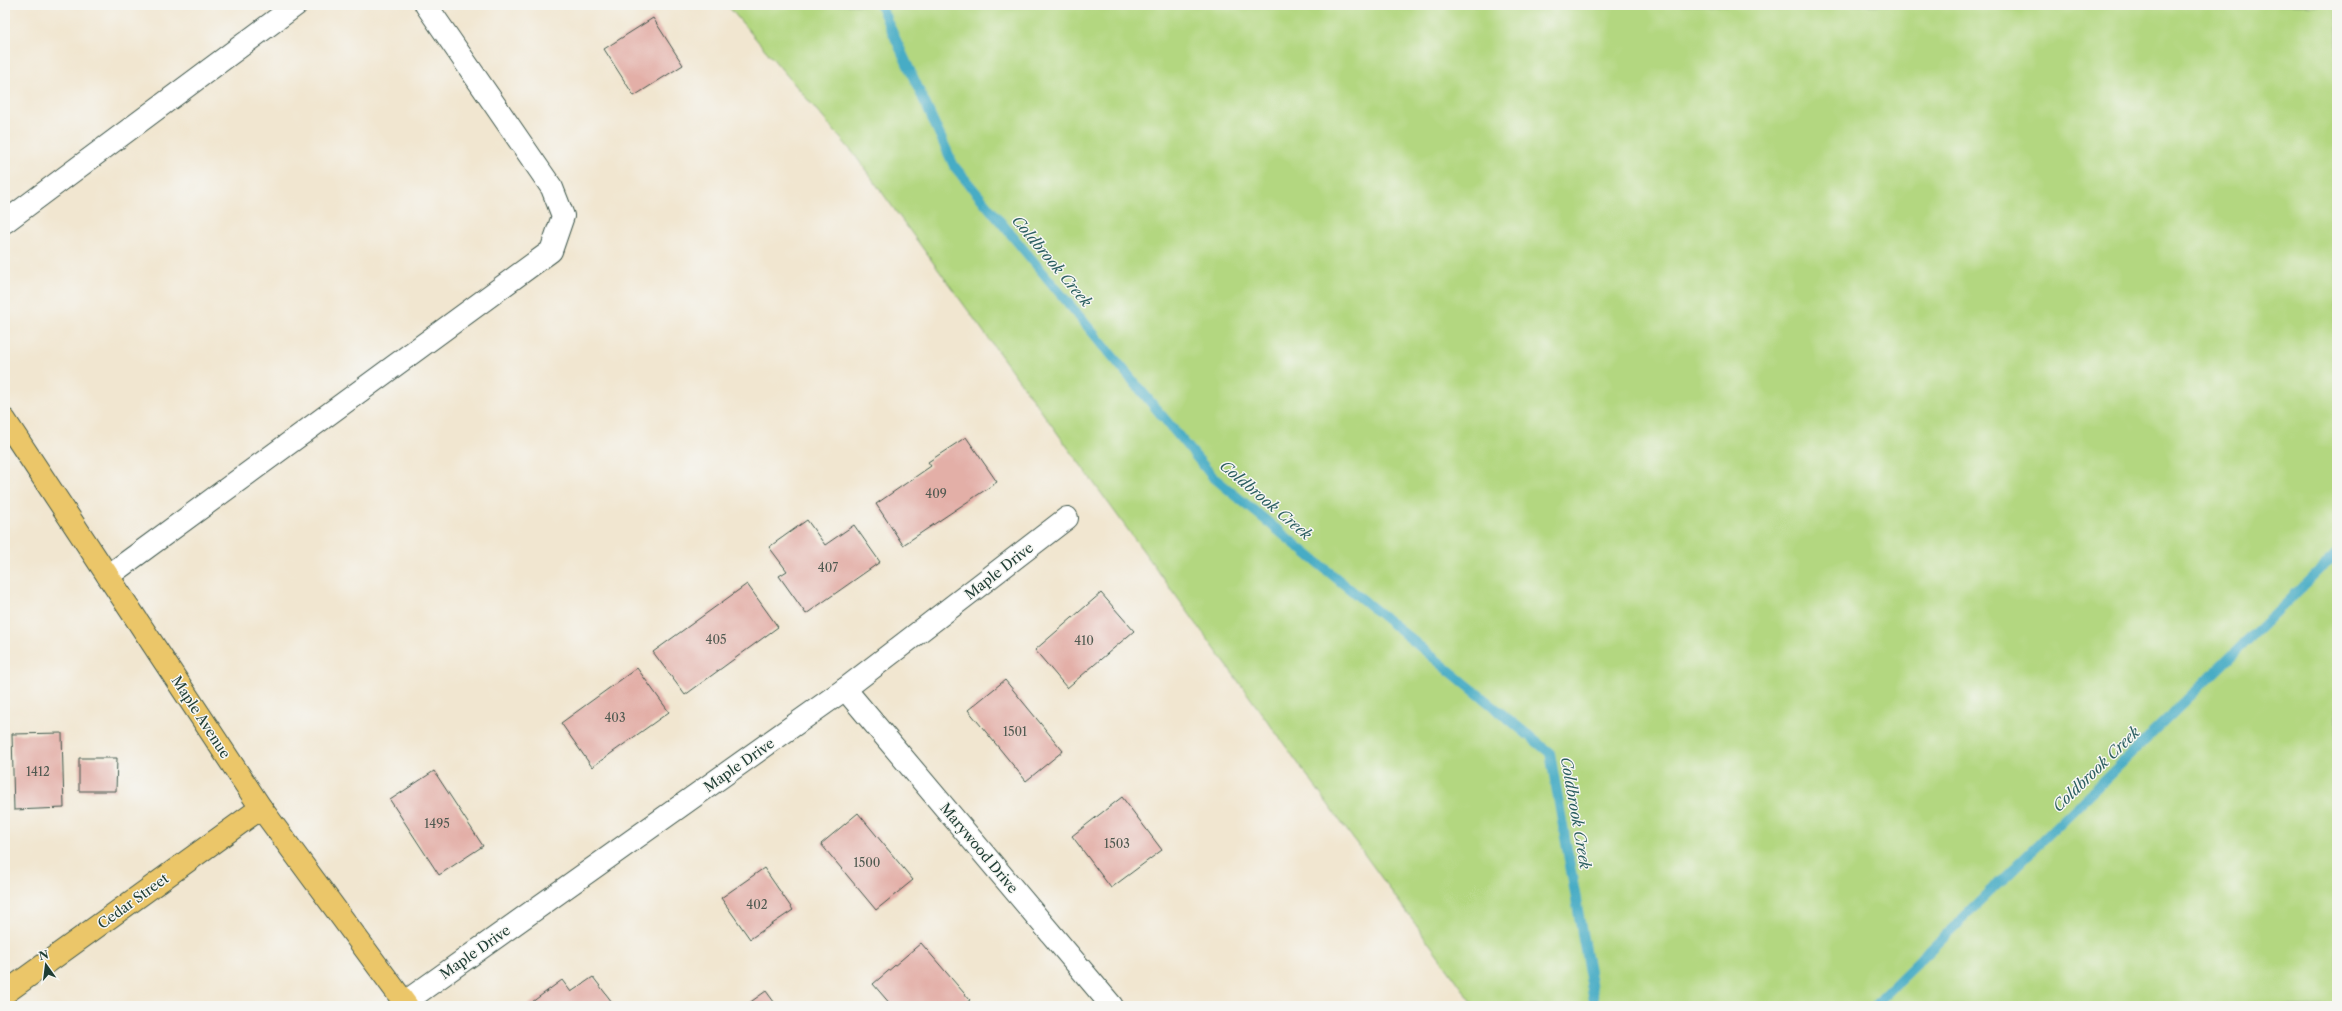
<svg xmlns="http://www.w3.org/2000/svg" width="2342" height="1011" font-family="'Libre Caslon Text',serif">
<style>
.green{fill:#b3d780;stroke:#698a5a}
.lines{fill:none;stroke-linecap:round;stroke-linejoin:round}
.stream{stroke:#46acc5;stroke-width:10}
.building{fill:#e3afa7}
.minor-casing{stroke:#3e564b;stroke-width:24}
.major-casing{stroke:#3e564b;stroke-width:24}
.minor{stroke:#fff;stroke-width:22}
.major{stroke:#ebc669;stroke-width:22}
.labels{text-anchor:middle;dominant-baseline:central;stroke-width:3;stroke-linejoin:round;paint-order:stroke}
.number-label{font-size:12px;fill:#505a51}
.street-label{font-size:14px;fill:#1f3d34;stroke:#f6f6f2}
.water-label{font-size:15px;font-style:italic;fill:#2b5e60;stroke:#f6f6f2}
</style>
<rect width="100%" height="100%" fill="#f6f6f2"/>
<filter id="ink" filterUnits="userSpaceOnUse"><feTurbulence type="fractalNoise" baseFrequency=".025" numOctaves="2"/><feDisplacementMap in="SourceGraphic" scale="8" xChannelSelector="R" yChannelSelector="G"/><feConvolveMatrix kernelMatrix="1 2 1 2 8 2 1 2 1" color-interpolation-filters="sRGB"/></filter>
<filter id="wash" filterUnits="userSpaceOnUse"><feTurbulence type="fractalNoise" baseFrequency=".012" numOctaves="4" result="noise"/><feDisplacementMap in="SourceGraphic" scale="16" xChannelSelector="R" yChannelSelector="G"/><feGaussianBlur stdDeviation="0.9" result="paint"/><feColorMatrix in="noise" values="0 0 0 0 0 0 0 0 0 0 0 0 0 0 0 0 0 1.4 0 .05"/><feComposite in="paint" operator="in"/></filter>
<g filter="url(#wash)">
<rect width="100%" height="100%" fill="#f1e6d0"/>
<!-- green -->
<polygon class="green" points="727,5 2337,5 2337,1006 1475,1006 854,154"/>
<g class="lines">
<!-- stream -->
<g class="stream">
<polyline points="880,5 954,166 1213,477 1550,753 1595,1006"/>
<polyline points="1875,1006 1881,998 2337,553"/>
</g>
</g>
<g id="blocks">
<!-- building -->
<g class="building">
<polygon points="653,18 683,65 634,96 604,49"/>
<polygon points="966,437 997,482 903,545 876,504 931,466 928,462"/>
<polygon points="807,520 825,545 854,525 880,562 806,614 779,576 787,571 769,547"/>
<polygon points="747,584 778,627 685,695 653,652"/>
<polygon points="1101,593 1134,631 1067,688 1035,650"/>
<polygon points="637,668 669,712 592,767 561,723"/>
<polygon points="1005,680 1063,751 1026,781 968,710"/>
<polygon points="62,733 64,808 14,810 12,734"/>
<polygon points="79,758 117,758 116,791 79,791"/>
<polygon points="434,771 483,846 439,875 390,800"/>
<polygon points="1122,797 1162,850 1111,888 1072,836"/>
<polygon points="858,813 913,880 876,910 821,844"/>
<polygon points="764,868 793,910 750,939 721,898"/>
<polygon points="921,943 970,1000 962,1006 892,1006 873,984"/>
<polygon points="593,977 615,1006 528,1005 562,980 571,992"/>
<polygon points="766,991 777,1006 745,1006"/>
</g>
</g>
</g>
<g filter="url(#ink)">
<use href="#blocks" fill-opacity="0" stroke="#3e564b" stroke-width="1"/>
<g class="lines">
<defs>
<g id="minor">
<polyline points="5,222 296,5"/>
<polyline points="108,576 551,251 563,216 552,188 426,5"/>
<polyline points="845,689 1112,1006"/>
<polyline points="405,1002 845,689 1067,518"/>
</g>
<g id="major">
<polyline points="5,420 261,808 407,1006"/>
<polyline points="5,993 261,808"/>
</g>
</defs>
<!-- minor casing -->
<use href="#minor" class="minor-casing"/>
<!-- major casing -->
<use href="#major" class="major-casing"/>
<!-- minor -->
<use href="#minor" class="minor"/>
<!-- major -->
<use href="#major" class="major"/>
</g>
</g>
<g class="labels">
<!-- number labels -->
<g class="number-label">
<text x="936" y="493">409</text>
<text x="828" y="567">407</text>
<text x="716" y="639">405</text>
<text x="1084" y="640">410</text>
<text x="615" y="717">403</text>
<text x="1015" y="731">1501</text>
<text x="38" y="771">1412</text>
<text x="437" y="823">1495</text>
<text x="1117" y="843">1503</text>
<text x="867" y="862">1500</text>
<text x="757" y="904">402</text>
</g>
<!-- street labels -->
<g class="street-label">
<text transform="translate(999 571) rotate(-38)">Maple Drive</text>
<text transform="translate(201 717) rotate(57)">Maple Avenue</text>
<text transform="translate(739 765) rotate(-35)">Maple Drive</text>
<text transform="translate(979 848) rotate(50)">Marywood Drive</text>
<text transform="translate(133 901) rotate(-36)">Cedar Street</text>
<text transform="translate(475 952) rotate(-35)">Maple Drive</text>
</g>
<!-- water labels -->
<g class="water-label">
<text transform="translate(1052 261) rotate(50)">Coldbrook Creek</text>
<text transform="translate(1266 500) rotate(40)">Coldbrook Creek</text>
<text transform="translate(2096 769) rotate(-44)">Coldbrook Creek</text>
<text transform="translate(1576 813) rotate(80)">Coldbrook Creek</text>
</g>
</g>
<!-- margin -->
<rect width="2342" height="1011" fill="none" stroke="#f6f6f2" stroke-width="20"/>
<!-- north arrow -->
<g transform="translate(46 965) rotate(346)" stroke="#f6f6f2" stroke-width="3" paint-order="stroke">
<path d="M0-3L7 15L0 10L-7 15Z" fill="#1f3d34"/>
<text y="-6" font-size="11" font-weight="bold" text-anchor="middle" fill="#1f3d34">N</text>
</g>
</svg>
